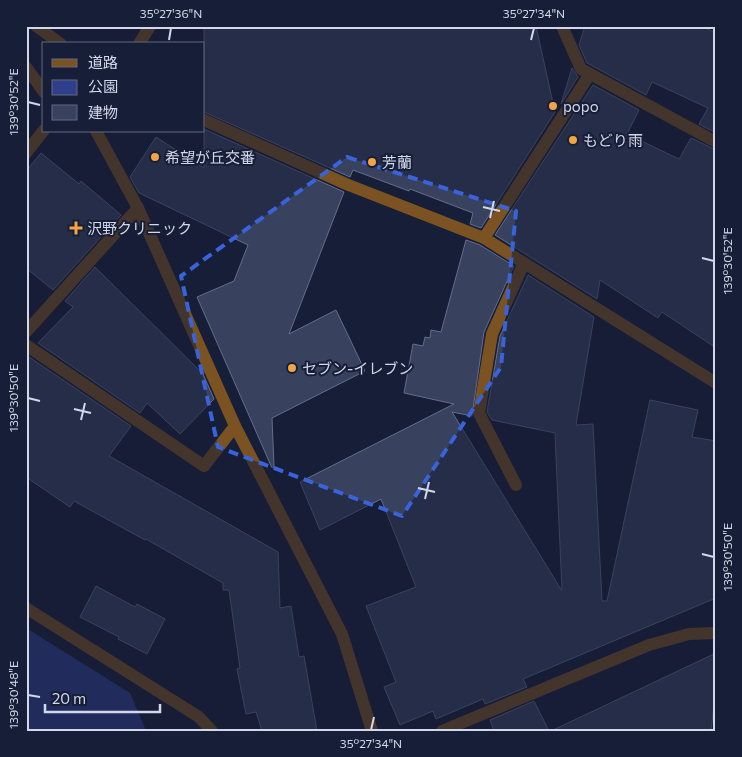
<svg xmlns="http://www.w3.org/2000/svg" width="742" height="757" font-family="Commissioner,'Noto Sans JP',sans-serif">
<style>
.green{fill:#303f8b}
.building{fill:#38415d;stroke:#646e8c}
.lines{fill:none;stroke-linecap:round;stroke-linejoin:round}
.minor{stroke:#7b5221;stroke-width:12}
.marked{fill:none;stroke:#3863db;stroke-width:4;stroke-dasharray:10 6;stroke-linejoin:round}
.ticks{fill:none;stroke:#d2d8e9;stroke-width:2}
.poi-dot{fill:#f3a443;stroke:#171e37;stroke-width:2}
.labels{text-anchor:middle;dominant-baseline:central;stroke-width:4;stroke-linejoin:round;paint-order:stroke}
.poi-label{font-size:15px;fill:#d2d8e9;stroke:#171e37;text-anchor:start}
.neatline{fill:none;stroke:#d2d8e9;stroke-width:2}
.ticks-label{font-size:12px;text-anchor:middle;fill:#d2d8e9}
</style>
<rect width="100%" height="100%" fill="#171e37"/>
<!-- green -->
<polygon class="green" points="26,628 130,693 146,731 26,731"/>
<!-- building -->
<g class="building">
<polygon points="204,26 536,26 555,112 481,228 470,224 473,213 410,189 409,191 353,170 350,177 204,112"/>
<polygon points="585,26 701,26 716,33 716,133 699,124 708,108 652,82 646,95 587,63 579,45"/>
<polygon points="572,68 578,77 561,104"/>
<polygon points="593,85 639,110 627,134 679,159 691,138 716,150 716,348 662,312 658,318 600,280 597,299 495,235"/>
<polygon points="204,129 344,192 289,334 336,310 365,371 272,418 274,467 272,468 197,297 234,281 248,245 139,193 130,177 156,137 204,168"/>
<polygon points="41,153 79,184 81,181 121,215 53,290 26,268 26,171"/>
<polygon points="466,240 480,245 514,266 484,332 472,416 452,412 562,591 555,433 492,420 487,412 500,336 528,275 594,317 576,425 593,424 602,601 607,601 650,400 698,410 692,437 716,441 716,598 523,679 527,687 485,704 483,699 436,719 433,711 400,725 384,687 396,682 366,606 416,587 381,499 320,530 300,482 454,404 404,393 413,344 423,346 425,337 430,338 431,330 441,332"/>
<polygon points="95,267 203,374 214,399 180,434 147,403 140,413 38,343 73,307 65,301"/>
<polygon points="26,355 131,426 109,456 278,552 280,608 291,606 299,657 304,656 317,731 262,731 256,712 246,714 237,669 240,668 229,590 223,590 223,583 146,539 145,540 74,501 70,507 26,477"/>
<polygon points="96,586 135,607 137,604 165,619 147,654 118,639 119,637 80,617"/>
<polygon points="716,653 716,686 711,731 551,731"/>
<polygon points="534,701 549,731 494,731 490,720"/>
</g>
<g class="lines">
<!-- minor -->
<g class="minor">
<polyline points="36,26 61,44"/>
<polyline points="562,26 581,69 716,142"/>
<polyline points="139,44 150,26"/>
<polyline points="26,67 44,92"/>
<polyline points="204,120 346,184 484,238 716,383"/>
<polyline points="96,131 138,208 235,426 342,634 372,731"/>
<polyline points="26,153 44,130"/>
<polyline points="484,238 590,74"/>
<polyline points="26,332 138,208"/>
<polyline points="26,345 204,466 235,426"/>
<polyline points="516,485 479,413 492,334 524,263"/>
<polyline points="26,608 199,717 212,731"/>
<polyline points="442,731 649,645 689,634 716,633"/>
</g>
</g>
<!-- marked area -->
<path d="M0 0H742V757H0ZM347,157L516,211L501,367L402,516L218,447L181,276Z" fill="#171e37" fill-opacity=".55" fill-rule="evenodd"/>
<path class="marked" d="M347,157L516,211L501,367L402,516L218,447L181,276Z"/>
<!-- ticks -->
<path class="ticks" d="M169,40L171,28M531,40L534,28M28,102L40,105M483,207L500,211M490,218L494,201M702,258L714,261M28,398L40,401M74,409L91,413M81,420L85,403M418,488L435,492M425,499L429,482M702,554L714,557M28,695L40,697M371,730L374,717"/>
<!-- markers -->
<g class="poi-dot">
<circle cx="553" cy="106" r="5"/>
<circle cx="573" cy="140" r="5"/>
<circle cx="155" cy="157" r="5"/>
<circle cx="372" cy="162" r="5"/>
<path d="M73.5 220.5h5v5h5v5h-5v5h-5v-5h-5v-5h5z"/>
<circle cx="292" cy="368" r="5"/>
</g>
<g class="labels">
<!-- poi labels -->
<g class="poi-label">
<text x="563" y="106">popo</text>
<text x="583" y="140">もどり雨</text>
<text x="165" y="157">希望が丘交番</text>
<text x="382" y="162">芳蘭</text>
<text x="87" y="228">沢野クリニック</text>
<text x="302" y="368">セブン-イレブン</text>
</g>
</g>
<!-- border -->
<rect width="742" height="757" fill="none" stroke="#171e37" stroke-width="55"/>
<!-- legend -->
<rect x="42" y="42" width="162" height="90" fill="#171e37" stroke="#62687e"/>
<rect x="52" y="59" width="25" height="8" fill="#7b5221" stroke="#62687e"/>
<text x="88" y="68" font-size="15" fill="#d2d8e9">道路</text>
<rect x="52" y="80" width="25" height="15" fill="#303f8b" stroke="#62687e"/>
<text x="88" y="92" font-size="15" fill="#d2d8e9">公園</text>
<rect x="52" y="105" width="25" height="15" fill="#38415d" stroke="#62687e"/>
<text x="88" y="118" font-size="15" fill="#d2d8e9">建物</text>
<!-- scale -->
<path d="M45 704v8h115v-8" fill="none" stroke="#d2d8e9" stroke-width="2.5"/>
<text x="52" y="704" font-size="15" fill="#d2d8e9" stroke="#171e37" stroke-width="4" paint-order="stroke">20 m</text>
<rect x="28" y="28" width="686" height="702" class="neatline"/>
<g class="ticks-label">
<text x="171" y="18">35°27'36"N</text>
<text x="534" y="18">35°27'34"N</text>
<text transform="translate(14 102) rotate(-90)" y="4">139°30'52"E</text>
<text transform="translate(728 261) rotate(-90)" y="4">139°30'52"E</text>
<text transform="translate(14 398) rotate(-90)" y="4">139°30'50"E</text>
<text transform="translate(728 557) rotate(-90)" y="4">139°30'50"E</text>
<text transform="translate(14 695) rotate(-90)" y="4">139°30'48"E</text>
<text x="371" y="748">35°27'34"N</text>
</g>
</svg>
